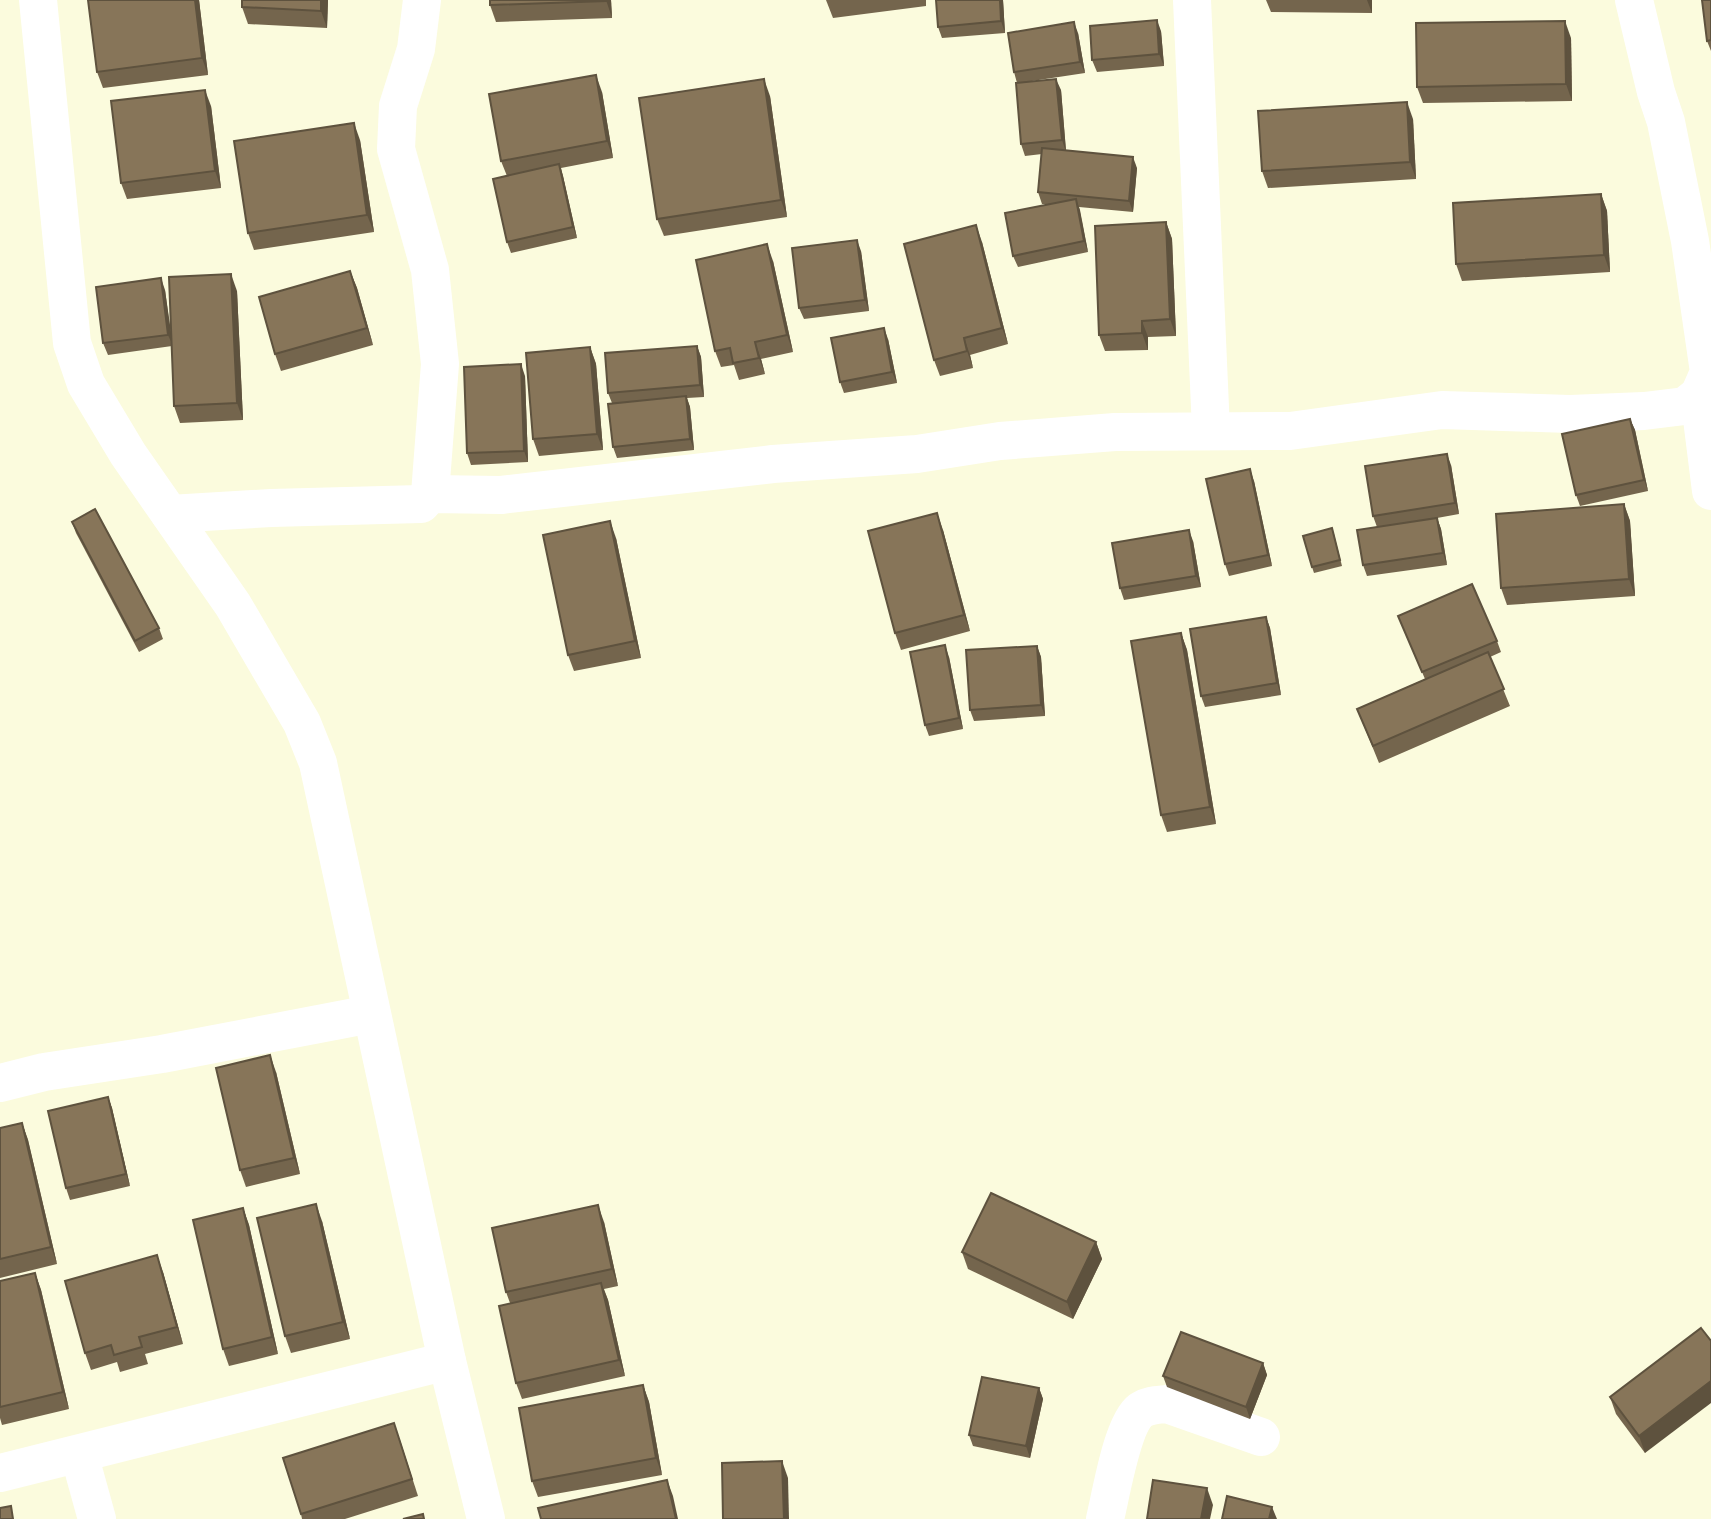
<svg xmlns="http://www.w3.org/2000/svg" width="1711" height="1519" font-family="'Crimson Pro',serif">
<style>
.lines{fill:none;stroke-linecap:round;stroke-linejoin:round}
.minor{stroke:#fff;stroke-width:38}
.tertiary{stroke:#fff;stroke-width:38}
.wall{fill:#74654d}
.shaded-wall{fill:#5e523e}
.building{fill:#877559;stroke:#5e523e;stroke-width:2}
</style>
<rect width="100%" height="100%" fill="#fbfbdd"/>
<g class="lines">
<!-- minor -->
<g class="minor">
<polyline points="422,0 416,49 398,106 396,149 430,270 440,364 430,494"/>
<polyline points="1192,0 1211,430"/>
<polyline points="1634,0 1656,92 1666,122 1690,241 1709,372 1699,395 1711,491"/>
<polyline points="170,514 271,508 421,504 430,494 501,495 773,464 917,454 1000,441 1115,432 1290,431 1442,410 1570,414 1644,411 1685,406 1699,395 1711,394"/>
<polyline points="0,1083 44,1072 162,1054 371,1014"/>
<polyline points="79,1454 97,1519"/>
<polyline points="0,1473 447,1361"/>
<path d="M1105,1519C1111,1495 1122,1424 1141,1410C1149,1405 1158,1405 1167,1404L1261,1437"/>
</g>
<!-- tertiary -->
<polyline class="tertiary" points="38,0 72,343 86,384 128,454 233,605 302,723 318,763 447,1361 486,1519"/>
</g>
<!-- wall -->
<g class="wall">
<polygon points="199,0 208,75 103,88 97,72"/>
<polygon points="328,0 327,28 248,24 242,7"/>
<polygon points="611,0 612,18 496,22 490,5"/>
<polygon points="826,0 926,0 926,6 833,18"/>
<polygon points="1003,0 1005,33 942,38 938,27"/>
<polygon points="1266,0 1372,0 1372,13 1271,12"/>
<polygon points="1711,0 1711,51 1707,41"/>
<polygon points="1161,31 1164,66 1097,72 1092,60"/>
<polygon points="1078,33 1085,73 1032,81 1061,90 1066,150 1137,168 1133,212 1079,207 1088,252 1018,267 1013,256 1048,204 1042,204 1038,192 1042,154 1025,156 1021,144 1017,83 1014,72"/>
<polygon points="1571,38 1572,101 1423,103 1417,87"/>
<polygon points="602,92 613,158 561,168 563,176 577,238 511,253 507,242 507,176 501,161"/>
<polygon points="770,96 787,217 664,236 657,219"/>
<polygon points="211,106 221,188 127,199 121,183"/>
<polygon points="1413,119 1416,179 1268,188 1262,171"/>
<polygon points="360,140 374,232 254,250 248,233"/>
<polygon points="1601,194 1607,211 1610,272 1462,281 1456,264"/>
<polygon points="1166,222 1172,239 1176,336 1148,337 1148,350 1105,351 1099,335"/>
<polygon points="982,242 1008,344 970,355 973,368 940,376 934,360"/>
<polygon points="861,251 869,311 804,319 799,308"/>
<polygon points="773,261 793,352 761,359 765,374 739,380 734,365 721,367 715,351"/>
<polygon points="350,271 357,288 373,345 281,371 275,354"/>
<polygon points="165,290 171,336 237,291 243,420 180,423 174,406 172,346 108,355 103,343"/>
<polygon points="888,339 897,383 844,393 840,382"/>
<polygon points="697,346 701,357 704,397 687,398 690,407 694,450 617,458 613,447 612,403 608,393"/>
<polygon points="590,347 596,364 603,450 539,456 533,439"/>
<polygon points="525,376 528,462 471,465 467,453"/>
<polygon points="1630,419 1635,430 1648,491 1580,506 1576,495"/>
<polygon points="1451,465 1459,514 1437,518 1441,529 1447,565 1367,576 1363,565 1377,527 1373,516"/>
<polygon points="1254,481 1272,566 1229,576 1225,564"/>
<polygon points="1624,504 1630,521 1635,596 1507,605 1501,588"/>
<polygon points="72,522 159,628 163,639 139,652 76,533"/>
<polygon points="943,530 970,631 901,650 895,633"/>
<polygon points="1334,534 1342,566 1314,573 1312,567"/>
<polygon points="616,538 641,658 574,671 568,655"/>
<polygon points="1193,541 1201,587 1124,600 1120,588"/>
<polygon points="1398,616 1497,641 1501,652 1490,657 1510,706 1379,763 1357,709 1425,679"/>
<polygon points="1266,617 1270,628 1281,695 1205,707 1201,696"/>
<polygon points="1181,633 1187,650 1216,824 1167,832 1161,815"/>
<polygon points="1037,646 1041,657 1045,716 974,721 970,710"/>
<polygon points="949,657 963,729 929,736 925,725"/>
<polygon points="276,1072 300,1174 246,1187 240,1170"/>
<polygon points="108,1097 112,1108 130,1186 70,1200 66,1188"/>
<polygon points="22,1123 28,1140 57,1264 0,1278 0,1128"/>
<polygon points="243,1208 249,1225 278,1354 229,1366 223,1349"/>
<polygon points="322,1221 350,1339 291,1353 285,1336"/>
<polygon points="604,1222 618,1286 604,1289 608,1300 625,1376 522,1399 516,1383 510,1303 506,1292"/>
<polygon points="1096,1242 1102,1259 1073,1319 968,1269 962,1252"/>
<polygon points="163,1272 183,1344 145,1354 148,1364 120,1372 117,1362 91,1370 85,1353"/>
<polygon points="35,1273 41,1290 69,1409 2,1425 0,1418 0,1281"/>
<polygon points="1701,1328 1645,1453 1616,1414 1610,1397"/>
<polygon points="1263,1363 1267,1375 1250,1419 1167,1387 1163,1376"/>
<polygon points="643,1385 649,1402 662,1475 538,1497 532,1481"/>
<polygon points="1039,1388 1043,1399 1030,1458 973,1446 969,1435"/>
<polygon points="400,1440 418,1496 345,1519 302,1519 301,1514"/>
</g>
<!-- shaded-wall -->
<g class="shaded-wall">
<polygon points="195,0 199,0 208,75 202,58"/>
<polygon points="321,0 328,0 327,28 321,11"/>
<polygon points="606,0 611,0 612,18"/>
<polygon points="1000,0 1003,0 1005,33 1001,21"/>
<polygon points="1367,0 1372,0 1372,13"/>
<polygon points="1157,20 1161,31 1164,66 1159,54"/>
<polygon points="1565,21 1571,38 1572,101 1566,84"/>
<polygon points="1074,22 1078,33 1085,73 1080,62"/>
<polygon points="596,75 602,92 613,158 607,141"/>
<polygon points="764,79 770,96 787,217 781,200"/>
<polygon points="1056,79 1061,90 1066,152 1062,140"/>
<polygon points="205,90 211,106 221,188 215,171"/>
<polygon points="1407,102 1413,119 1416,179 1410,162"/>
<polygon points="354,123 360,140 374,232 367,215"/>
<polygon points="1133,157 1137,168 1133,212 1129,201"/>
<polygon points="559,164 563,176 577,238 573,227"/>
<polygon points="1601,194 1607,211 1610,272 1604,255"/>
<polygon points="1076,199 1080,210 1088,252 1084,241"/>
<polygon points="1166,222 1172,239 1176,336 1170,319"/>
<polygon points="976,225 982,242 1008,344 1002,328"/>
<polygon points="857,240 861,251 869,311 865,300"/>
<polygon points="767,244 773,261 793,352 787,335"/>
<polygon points="350,271 357,288 373,345 367,328"/>
<polygon points="231,274 237,291 243,420 237,403"/>
<polygon points="161,278 165,290 173,346 168,335"/>
<polygon points="1142,321 1148,337 1148,350 1142,333"/>
<polygon points="884,328 888,339 897,383 892,372"/>
<polygon points="964,338 970,355 973,368 967,351"/>
<polygon points="755,342 761,359 765,374 759,358"/>
<polygon points="697,346 701,357 704,397 700,385"/>
<polygon points="590,347 596,364 603,450 597,434"/>
<polygon points="521,364 525,376 528,462 524,451"/>
<polygon points="686,396 690,407 694,450 690,439"/>
<polygon points="1630,419 1635,430 1648,491 1644,480"/>
<polygon points="1447,454 1451,465 1459,514 1455,503"/>
<polygon points="1250,469 1254,481 1272,566 1268,555"/>
<polygon points="1624,504 1630,521 1635,596 1629,579"/>
<polygon points="937,513 943,530 970,631 964,615"/>
<polygon points="1437,518 1441,529 1447,565 1443,553"/>
<polygon points="610,521 616,538 641,658 635,641"/>
<polygon points="1189,530 1193,541 1201,587 1196,576"/>
<polygon points="1266,617 1270,628 1281,695 1277,683"/>
<polygon points="1181,633 1187,650 1216,824 1210,807"/>
<polygon points="945,645 949,657 963,729 959,718"/>
<polygon points="1037,646 1041,657 1045,716 1041,705"/>
<polygon points="270,1055 276,1072 300,1174 294,1158"/>
<polygon points="108,1097 112,1108 130,1186 126,1174"/>
<polygon points="22,1123 28,1140 57,1264 51,1247"/>
<polygon points="316,1204 322,1221 350,1339 343,1322"/>
<polygon points="598,1205 604,1222 618,1286 612,1269"/>
<polygon points="243,1208 249,1225 278,1354 272,1337"/>
<polygon points="1096,1242 1102,1259 1073,1319 1067,1302"/>
<polygon points="157,1255 163,1272 183,1344 177,1327"/>
<polygon points="35,1273 41,1290 69,1409 63,1392"/>
<polygon points="601,1283 608,1300 625,1376 619,1360"/>
<polygon points="1263,1363 1267,1375 1250,1419 1246,1407"/>
<polygon points="1711,1381 1711,1403 1645,1453 1639,1436"/>
<polygon points="643,1385 649,1402 662,1475 656,1458"/>
<polygon points="1039,1388 1043,1399 1030,1458 1026,1446"/>
<polygon points="782,1461 788,1478 789,1519 784,1519"/>
<polygon points="667,1480 673,1496 678,1519 676,1519"/>
<polygon points="1207,1488 1213,1505 1210,1519 1201,1519"/>
<polygon points="1272,1507 1277,1519 1269,1519"/>
</g>
<!-- building -->
<g class="building">
<polygon points="88,0 195,0 202,58 97,72"/>
<polygon points="242,0 321,0 321,11 242,7"/>
<polygon points="490,0 606,0 606,1 490,5"/>
<polygon points="936,0 1000,0 1001,21 938,27"/>
<polygon points="1702,0 1711,0 1711,40 1707,41"/>
<polygon points="1157,20 1159,54 1092,60 1090,26"/>
<polygon points="1565,21 1566,84 1417,87 1416,23"/>
<polygon points="1074,22 1080,62 1014,72 1008,33"/>
<polygon points="596,75 607,141 501,161 489,94"/>
<polygon points="764,79 781,200 657,219 639,98"/>
<polygon points="1056,79 1062,140 1021,144 1016,83"/>
<polygon points="205,90 215,171 121,183 111,101"/>
<polygon points="1407,102 1410,162 1262,171 1258,111"/>
<polygon points="354,123 367,215 248,233 234,141"/>
<polygon points="1042,148 1133,157 1129,201 1038,192"/>
<polygon points="559,164 573,227 507,242 493,179"/>
<polygon points="1601,194 1604,255 1456,264 1453,203"/>
<polygon points="1076,199 1084,241 1013,256 1005,213"/>
<polygon points="1166,222 1170,319 1142,321 1142,333 1099,335 1095,226"/>
<polygon points="976,225 1002,328 964,338 967,351 934,360 904,244"/>
<polygon points="857,240 865,300 799,308 792,248"/>
<polygon points="767,244 787,335 755,342 759,358 733,363 730,348 715,351 696,260"/>
<polygon points="350,271 367,328 275,354 259,297"/>
<polygon points="231,274 237,403 174,406 169,277"/>
<polygon points="161,278 168,335 103,343 96,287"/>
<polygon points="884,328 892,372 840,382 831,338"/>
<polygon points="697,346 700,385 608,393 605,353"/>
<polygon points="590,347 597,434 533,439 526,353"/>
<polygon points="521,364 524,451 467,453 464,367"/>
<polygon points="686,396 690,439 613,447 608,404"/>
<polygon points="1630,419 1644,480 1576,495 1562,434"/>
<polygon points="1447,454 1455,503 1373,516 1365,466"/>
<polygon points="1250,469 1268,555 1225,564 1206,479"/>
<polygon points="1624,504 1629,579 1501,588 1496,514"/>
<polygon points="95,509 159,628 135,641 72,522"/>
<polygon points="937,513 964,615 895,633 868,531"/>
<polygon points="1437,518 1443,553 1363,565 1357,530"/>
<polygon points="610,521 635,641 568,655 543,535"/>
<polygon points="1332,528 1340,560 1312,567 1303,536"/>
<polygon points="1189,530 1196,576 1120,588 1112,543"/>
<polygon points="1472,584 1497,641 1422,672 1398,616"/>
<polygon points="1266,617 1277,683 1201,696 1190,629"/>
<polygon points="1181,633 1210,807 1161,815 1131,641"/>
<polygon points="945,645 959,718 925,725 910,652"/>
<polygon points="1037,646 1041,705 970,710 966,650"/>
<polygon points="1488,652 1504,689 1373,746 1357,709"/>
<polygon points="270,1055 294,1158 240,1170 216,1068"/>
<polygon points="108,1097 126,1174 66,1188 48,1111"/>
<polygon points="22,1123 51,1247 0,1259 0,1128"/>
<polygon points="991,1193 1096,1242 1067,1302 962,1252"/>
<polygon points="316,1204 343,1322 285,1336 257,1218"/>
<polygon points="598,1205 612,1269 506,1292 492,1228"/>
<polygon points="243,1208 272,1337 223,1349 193,1220"/>
<polygon points="157,1255 177,1327 139,1337 142,1347 114,1355 111,1345 85,1353 65,1281"/>
<polygon points="35,1273 63,1392 0,1407 0,1281"/>
<polygon points="601,1283 619,1360 516,1383 499,1306"/>
<polygon points="1701,1328 1711,1341 1711,1381 1639,1436 1610,1397"/>
<polygon points="1181,1332 1263,1363 1246,1407 1163,1376"/>
<polygon points="982,1377 1039,1388 1026,1446 969,1435"/>
<polygon points="643,1385 656,1458 532,1481 519,1408"/>
<polygon points="394,1423 412,1479 301,1514 283,1458"/>
<polygon points="782,1461 784,1519 723,1519 722,1463"/>
<polygon points="667,1480 676,1519 541,1519 538,1508"/>
<polygon points="1153,1480 1207,1488 1201,1519 1147,1519"/>
<polygon points="1227,1496 1272,1507 1269,1519 1222,1519"/>
<polygon points="11,1506 13,1519 0,1519 0,1508"/>
<polygon points="423,1514 424,1519 403,1519"/>
</g>
</svg>
